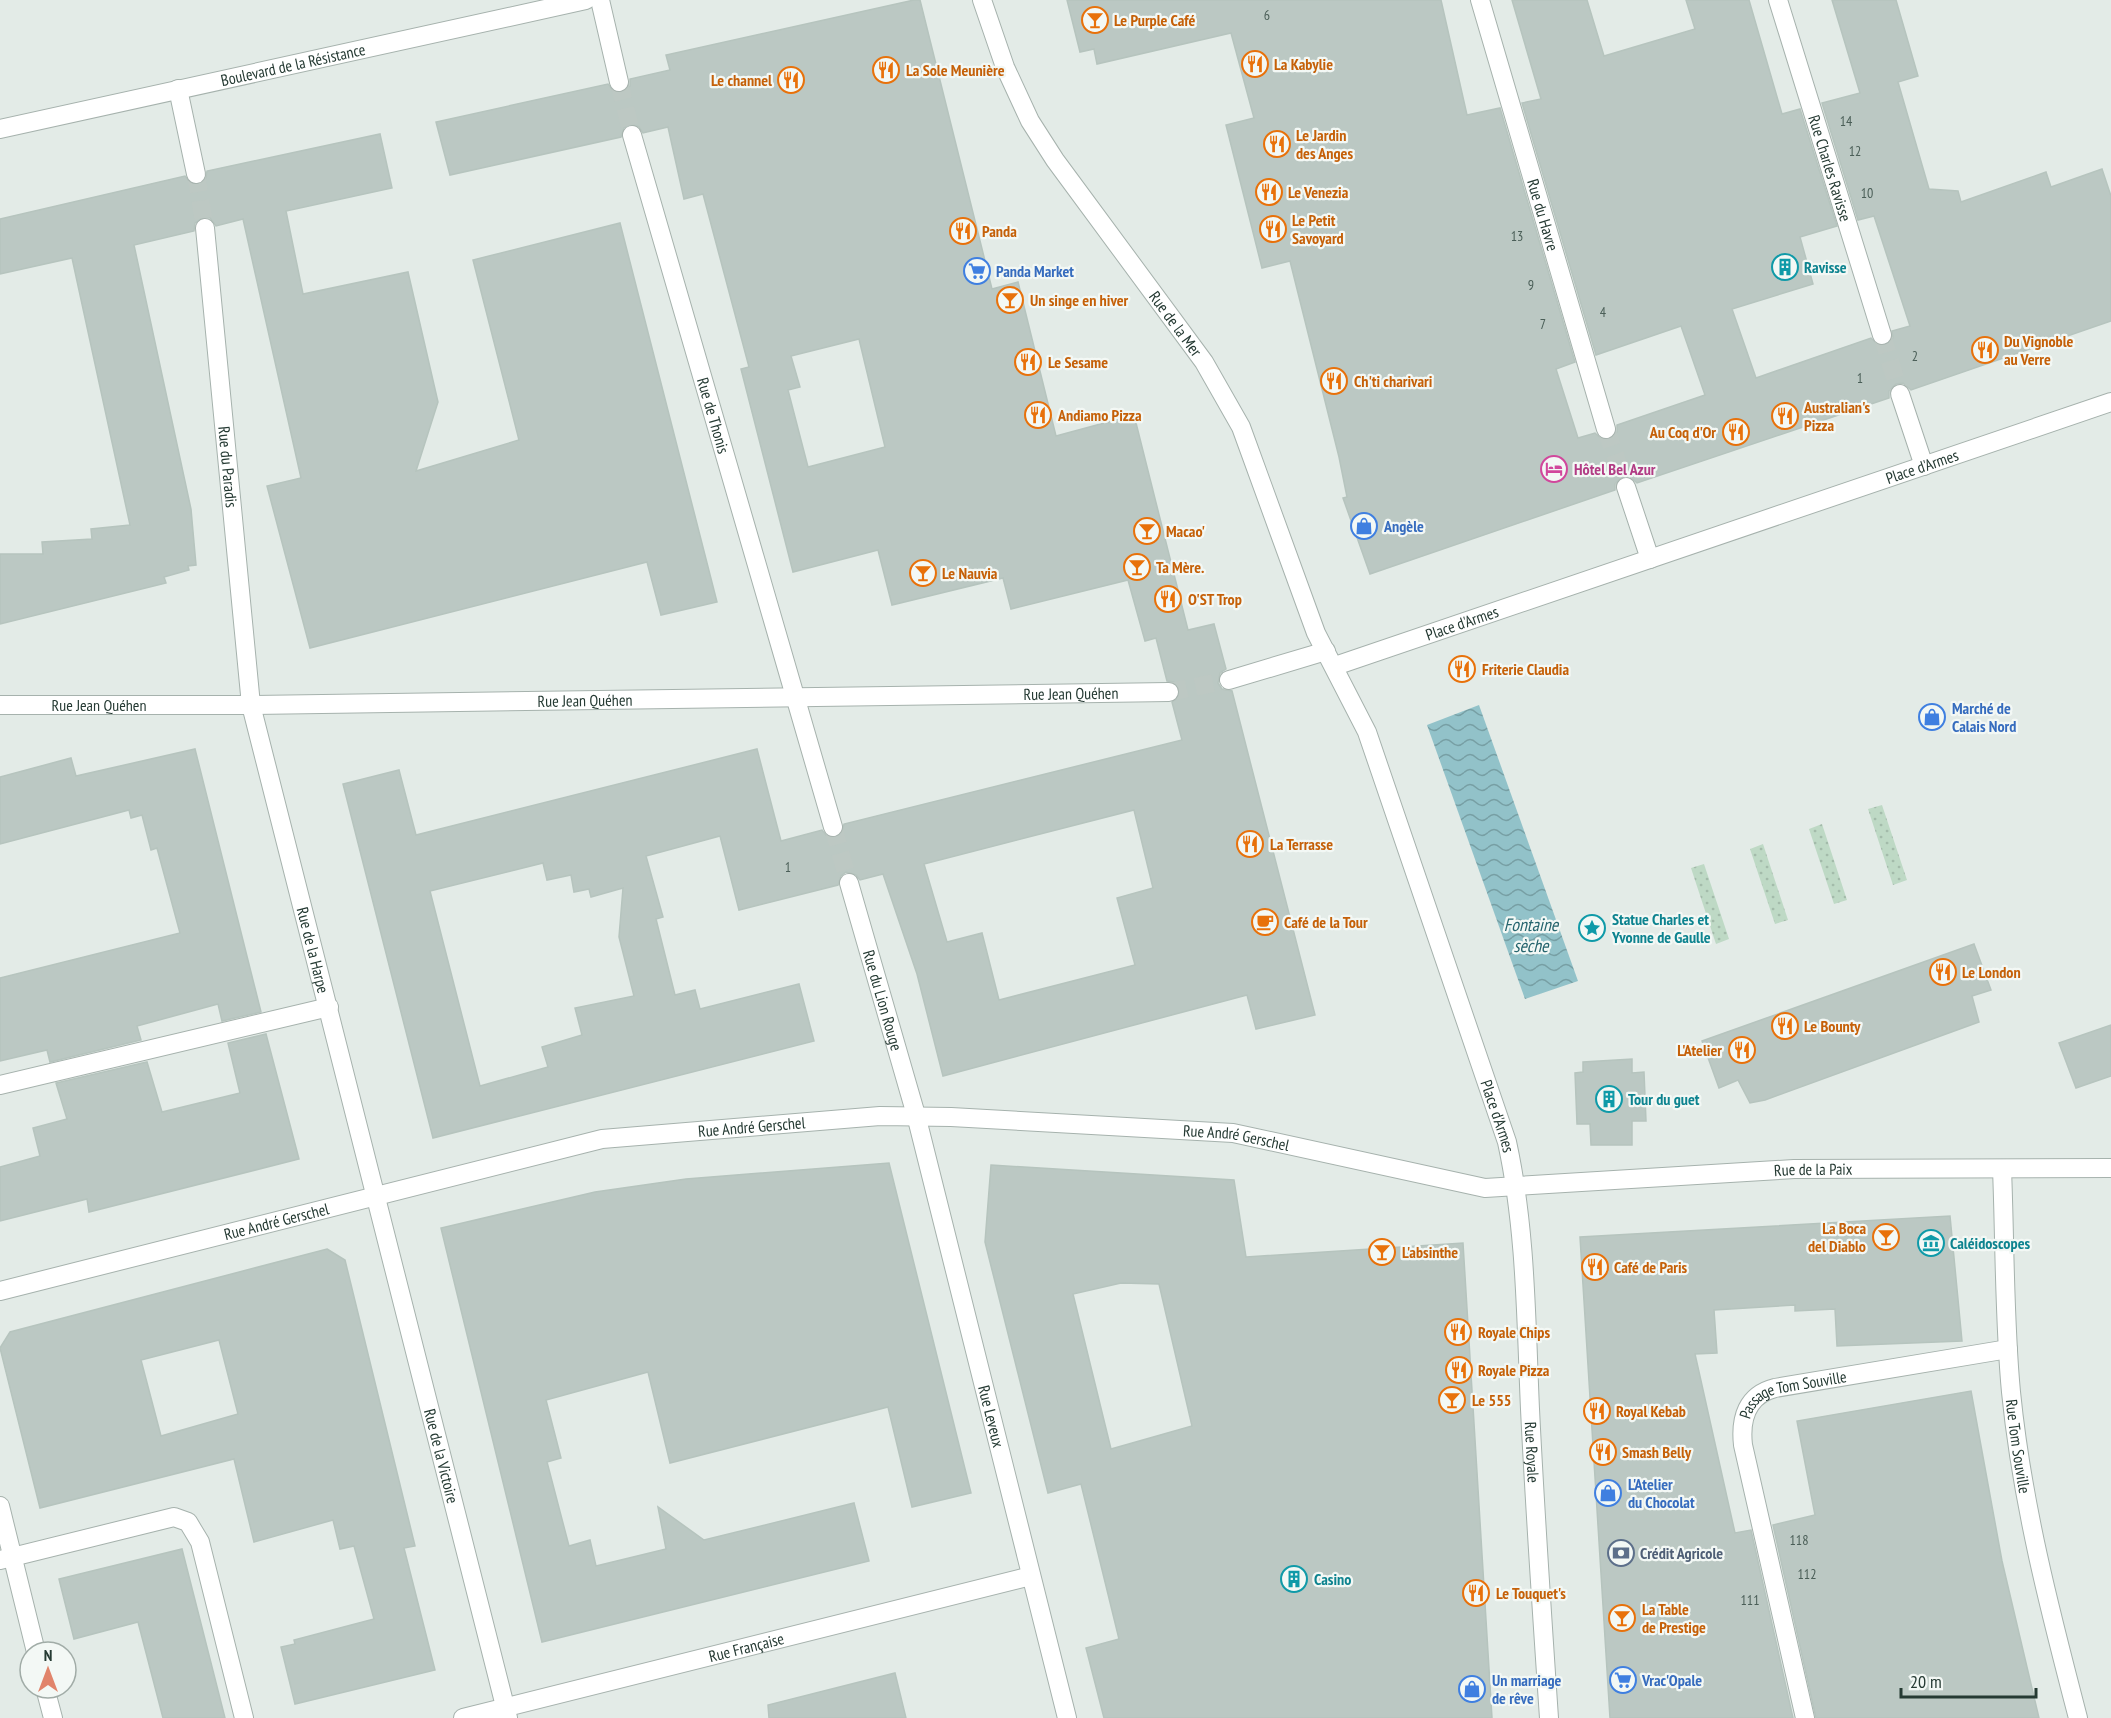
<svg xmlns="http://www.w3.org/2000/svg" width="2111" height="1718" font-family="'PT Sans Narrow',sans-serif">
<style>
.grass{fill:url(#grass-dots)}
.water{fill:url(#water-waves)}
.building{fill:#bbc8c3;stroke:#b6c4be;stroke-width:1.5;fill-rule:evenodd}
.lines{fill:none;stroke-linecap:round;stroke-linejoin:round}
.minor-tunnel{stroke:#bdc8c3;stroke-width:18;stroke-dasharray:18 9;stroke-linecap:butt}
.minor-casing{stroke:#a6b2ad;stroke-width:20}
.minor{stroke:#fff;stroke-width:18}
.labels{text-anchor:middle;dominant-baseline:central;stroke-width:4.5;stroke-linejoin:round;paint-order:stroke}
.number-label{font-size:14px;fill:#4a5e57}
.food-label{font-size:16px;font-weight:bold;fill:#c56008;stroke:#f3f8f5;text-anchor:start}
.street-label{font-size:16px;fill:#253a33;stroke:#f3f8f5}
.culture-label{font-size:16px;font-weight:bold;fill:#0d838f;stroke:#f3f8f5;text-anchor:start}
.shop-label{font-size:16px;font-weight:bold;fill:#366cbe;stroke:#f3f8f5;text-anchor:start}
.hotel-label{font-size:16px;font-weight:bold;fill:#b23c85;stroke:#f3f8f5;text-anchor:start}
.service-label{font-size:16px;font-weight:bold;fill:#4e5e75;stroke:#f3f8f5;text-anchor:start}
.water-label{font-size:18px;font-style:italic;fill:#26656e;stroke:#f3f8f5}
</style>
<defs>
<pattern id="grass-dots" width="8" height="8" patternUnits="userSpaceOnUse" patternTransform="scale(1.5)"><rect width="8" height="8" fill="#bed9c5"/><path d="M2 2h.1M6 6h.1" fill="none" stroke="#a3bbaa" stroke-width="1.8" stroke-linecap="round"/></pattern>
<pattern id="water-waves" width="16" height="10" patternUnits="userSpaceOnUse" patternTransform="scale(1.5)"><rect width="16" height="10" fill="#92c2c9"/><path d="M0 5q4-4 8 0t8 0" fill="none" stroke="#779fa4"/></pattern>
</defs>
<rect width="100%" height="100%" fill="#e3ebe7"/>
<!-- grass -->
<g class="grass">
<polygon points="1882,805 1907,880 1893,885 1868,809"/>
<polygon points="1822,824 1847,900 1834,904 1809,829"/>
<polygon points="1763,844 1788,920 1775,924 1750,849"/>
<polygon points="1704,864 1729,939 1716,944 1691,868"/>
</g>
<!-- water -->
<polygon class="water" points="1479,705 1578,981 1525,999 1427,725"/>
<!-- building -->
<g class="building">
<path d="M914,0H920L992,289L1018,282L1056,436L1134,415L1188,630L1214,624L1226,669L1220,673L1218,683L1222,689L1232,691L1315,1015L1256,1029L1247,995L943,1076L917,974L883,874L860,880L856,875L846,872L841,876L838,885L739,910L720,836L646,856L663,917L656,919L675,995L695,990L700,1009L799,984L814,1041L433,1138L343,784L399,770L416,835L757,749L781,841L822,830L826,835L836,838L841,834L844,824L1182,740L1172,702L1179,697V687L1174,682L1167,681L1156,638L1145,641L1128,580L1011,609L1003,578L892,605L878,550L793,572L741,369L749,367L703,194L684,199L668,127L643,133L639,127L629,124L624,128L621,137L450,175L436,122L608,84L615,93H622L630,86V79L670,70L666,55ZM859,339L885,447L808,467L788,390L800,387L791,356ZM1134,810L1153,888L1117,898L1135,965L999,1000L982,933L947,942L924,864ZM543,863L547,880L571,875L574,892L589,889L591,897L623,888L619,937L634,996L575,1008L582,1035L542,1047L548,1067L480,1086L430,891Z"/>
<polygon points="1067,0 1441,0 1467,115 1500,108 1575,362 1556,369 1578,438 1595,433 1603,440 1610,440 1617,432 1617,425 1705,395 1681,326 1596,355 1522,103 1541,99 1512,0 1587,0 1604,56 1695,29 1686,0 1749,0 1782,114 1800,109 1837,226 1800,237 1813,284 1732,309 1756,378 1871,338 1879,346 1886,345 1893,338 1892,331 1910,326 1874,216 1858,220 1822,103 1860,93 1832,0 1896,0 1918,76 1898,82 1929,189 1958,191 1961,202 2046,172 2051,187 2102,169 2111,196 2111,321 1911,390 1903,383 1896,384 1889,391 1889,398 1637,483 1629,476 1622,477 1615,484 1615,490 1370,574 1343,498 1347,497 1339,457 1290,261 1262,268 1226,125 1254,118 1231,33 1097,64 1094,49 1080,52"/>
<polygon points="380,134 392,188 286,211 303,294 408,272 438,402 416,471 519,440 473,260 620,223 717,602 661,615 647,562 310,648 267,486 301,478 243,219 216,226 210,218 205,217 195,223 194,231 134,245 191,509 196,565 188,566 189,570 164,577 166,583 0,624 0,554 43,554 42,542 92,539 91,529 130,525 72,258 0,274 0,219 185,176 192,184 199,185 206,178 207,171"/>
<polygon points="195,749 261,1012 222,1021 218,1004 137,1026 141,1040 50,1062 47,1050 0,1061 0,978 180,933 157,848 151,850 142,815 131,818 129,810 0,844 0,777 71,758 76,776"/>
<polygon points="1974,944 1991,990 1972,996 1979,1022 1765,1100 1750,1103 1738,1080 1719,1088 1702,1041"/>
<polygon points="2111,1025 2111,1076 2076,1088 2059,1043"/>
<polygon points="266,1034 299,1159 89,1212 87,1199 0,1221 0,1167 40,1156 33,1128 67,1119 56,1083 147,1062 162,1112 240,1093 228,1043"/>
<polygon points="1632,1059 1632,1073 1644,1072 1646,1121 1632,1121 1632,1145 1591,1145 1590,1124 1577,1124 1575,1073 1583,1072 1583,1062"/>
<polygon points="889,1163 971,1493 912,1507 888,1407 670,1463 648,1372 546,1400 561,1458 547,1462 569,1546 590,1540 596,1566 666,1549 658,1507 704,1540 854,1503 869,1561 542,1642 441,1228 595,1192 686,1179"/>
<path d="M991,1165L1234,1180L1246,1257L1463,1243L1492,1718H1104L1086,1648L1119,1639L1081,1484L1048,1493L985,1242ZM1121,1283L1159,1284L1192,1426L1111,1449L1073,1294Z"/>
<polygon points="1950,1216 1962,1341 1837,1346 1835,1309 1795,1311 1795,1305 1714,1310 1717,1353 1695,1354 1735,1533 1751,1530 1793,1718 1610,1718 1580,1237"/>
<path d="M327,1249L345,1260L415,1546L404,1548L435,1670L295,1704L281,1647L295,1644L294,1640L374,1619L354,1546L340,1549L333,1520L254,1542L234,1459L40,1508L0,1348L10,1332ZM219,1340L238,1414L161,1436L141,1360Z"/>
<polygon points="1971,1391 2002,1561 2039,1718 1816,1718 1773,1525 1815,1515 1797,1421"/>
<polygon points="182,1549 225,1718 163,1718 138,1622 74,1639 59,1579"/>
<polygon points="895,1673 906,1718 769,1718 768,1705"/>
</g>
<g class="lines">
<!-- minor-tunnel -->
<g class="minor-tunnel">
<polyline points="619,82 632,135"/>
<polyline points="196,174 205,228"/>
<polyline points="1882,335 1900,394"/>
<polyline points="1606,429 1626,487"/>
<polyline points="1169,692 1229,680"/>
<polyline points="833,827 849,883"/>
</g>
<defs>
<g id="minor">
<polyline points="600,0 619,82"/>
<path id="s1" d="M982,0L1005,67L1030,121L1055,160L1204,362L1241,427L1316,633L1367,732L1507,1142C1526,1229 1526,1319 1530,1409C1535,1512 1542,1615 1549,1718"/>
<path id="s2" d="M1480,0L1606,429"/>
<path id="s3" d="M1778,0L1882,335"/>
<polyline points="178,89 196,174"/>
<path id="s4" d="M0,129L586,0"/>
<path id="s5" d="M632,135L833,827"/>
<path id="s6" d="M205,228L251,705L508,1718"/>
<polyline points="1900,394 1924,466"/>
<polyline points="1626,487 1650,559"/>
<path id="s7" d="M1335,666L2111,402"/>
<polyline points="1229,680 1326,651"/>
<path id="s8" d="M0,705H251L1169,692"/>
<path id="s9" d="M849,883L916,1115L1067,1718"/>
<polyline points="0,1085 329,1007"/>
<path id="s10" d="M2002,1169C2005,1243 2004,1318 2011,1392C2022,1503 2050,1611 2078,1718"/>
<path id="s11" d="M0,1291L602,1139L880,1116L951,1117L1233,1133L1485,1188L1794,1169L2111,1168"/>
<polyline points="0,1506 36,1652"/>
<polyline points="0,1560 174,1517 188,1522 200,1542 244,1718"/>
<polyline points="45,1688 53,1718"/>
<path id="s12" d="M463,1718L1031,1576"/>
<path id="s13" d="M1805,1718L1743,1445C1740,1418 1747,1395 1775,1388L2008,1349"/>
</g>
</defs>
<!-- minor casing -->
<use href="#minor" class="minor-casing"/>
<!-- minor -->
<use href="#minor" class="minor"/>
</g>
<!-- icons -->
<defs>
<symbol id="bar-ring" viewBox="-11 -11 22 22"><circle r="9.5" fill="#f3f8f5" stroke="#e8710a" stroke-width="1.5"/><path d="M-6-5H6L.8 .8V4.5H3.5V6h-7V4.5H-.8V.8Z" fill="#e8710a"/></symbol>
<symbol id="restaurant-ring" viewBox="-11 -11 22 22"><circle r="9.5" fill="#f3f8f5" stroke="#e8710a" stroke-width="1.5"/><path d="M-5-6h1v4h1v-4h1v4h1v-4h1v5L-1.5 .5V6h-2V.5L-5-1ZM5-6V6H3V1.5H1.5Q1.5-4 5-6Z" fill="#e8710a"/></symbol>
<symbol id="building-ring" viewBox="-11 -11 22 22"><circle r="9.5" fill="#f3f8f5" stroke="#0f9aa8" stroke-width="1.5"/><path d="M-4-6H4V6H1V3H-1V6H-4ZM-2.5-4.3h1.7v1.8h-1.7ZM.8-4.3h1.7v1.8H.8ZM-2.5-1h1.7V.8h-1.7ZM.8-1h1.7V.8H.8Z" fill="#0f9aa8"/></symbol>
<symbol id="supermarket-ring" viewBox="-11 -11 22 22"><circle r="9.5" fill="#f3f8f5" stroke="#3f7fe0" stroke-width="1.5"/><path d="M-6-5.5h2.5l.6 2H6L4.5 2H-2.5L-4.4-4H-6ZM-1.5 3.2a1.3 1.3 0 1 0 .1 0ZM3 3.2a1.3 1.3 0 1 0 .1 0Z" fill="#3f7fe0"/></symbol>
<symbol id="hotel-ring" viewBox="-11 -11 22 22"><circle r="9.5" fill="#f3f8f5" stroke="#d1479c" stroke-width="1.5"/><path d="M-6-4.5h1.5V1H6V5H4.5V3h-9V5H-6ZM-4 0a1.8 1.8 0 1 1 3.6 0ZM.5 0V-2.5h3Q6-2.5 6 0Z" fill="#d1479c"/></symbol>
<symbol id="shop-ring" viewBox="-11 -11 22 22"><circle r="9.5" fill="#f3f8f5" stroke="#3f7fe0" stroke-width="1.5"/><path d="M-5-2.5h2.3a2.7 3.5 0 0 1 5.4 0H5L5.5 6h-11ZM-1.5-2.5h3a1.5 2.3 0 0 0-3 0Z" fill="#3f7fe0"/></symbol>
<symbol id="cafe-ring" viewBox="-11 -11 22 22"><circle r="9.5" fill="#f3f8f5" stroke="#e8710a" stroke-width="1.5"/><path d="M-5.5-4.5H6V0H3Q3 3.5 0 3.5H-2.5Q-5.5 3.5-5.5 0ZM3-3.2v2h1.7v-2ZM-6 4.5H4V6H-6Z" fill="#e8710a"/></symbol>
<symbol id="sight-ring" viewBox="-11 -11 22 22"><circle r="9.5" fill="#f3f8f5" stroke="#0f9aa8" stroke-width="1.5"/><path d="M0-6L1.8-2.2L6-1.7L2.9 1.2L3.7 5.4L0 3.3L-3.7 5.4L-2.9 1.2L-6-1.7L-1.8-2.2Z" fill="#0f9aa8"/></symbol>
<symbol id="museum-ring" viewBox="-11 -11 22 22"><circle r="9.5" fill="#f3f8f5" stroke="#0f9aa8" stroke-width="1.5"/><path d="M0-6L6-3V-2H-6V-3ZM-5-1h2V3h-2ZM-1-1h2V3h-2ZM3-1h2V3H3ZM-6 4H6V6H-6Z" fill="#0f9aa8"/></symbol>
<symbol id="bank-ring" viewBox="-11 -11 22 22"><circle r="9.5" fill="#f3f8f5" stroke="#5c6f8a" stroke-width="1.5"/><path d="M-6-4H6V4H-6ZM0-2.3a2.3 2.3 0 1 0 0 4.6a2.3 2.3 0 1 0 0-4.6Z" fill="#5c6f8a"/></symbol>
</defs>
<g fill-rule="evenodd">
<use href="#bar-ring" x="1080" y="5" width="30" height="30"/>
<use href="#restaurant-ring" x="1240" y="49" width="30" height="30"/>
<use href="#restaurant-ring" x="871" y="55" width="30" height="30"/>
<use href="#restaurant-ring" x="776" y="65" width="30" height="30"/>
<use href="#restaurant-ring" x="1262" y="129" width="30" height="30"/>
<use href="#restaurant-ring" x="1254" y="177" width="30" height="30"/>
<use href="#restaurant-ring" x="1258" y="214" width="30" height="30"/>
<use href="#restaurant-ring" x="948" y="216" width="30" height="30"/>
<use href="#building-ring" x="1770" y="252" width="30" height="30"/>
<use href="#supermarket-ring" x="962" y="256" width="30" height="30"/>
<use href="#bar-ring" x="995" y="285" width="30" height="30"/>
<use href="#restaurant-ring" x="1970" y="335" width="30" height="30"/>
<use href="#restaurant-ring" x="1013" y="347" width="30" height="30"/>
<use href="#restaurant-ring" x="1319" y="366" width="30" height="30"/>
<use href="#restaurant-ring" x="1023" y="400" width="30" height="30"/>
<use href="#restaurant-ring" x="1770" y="401" width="30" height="30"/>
<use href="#restaurant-ring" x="1721" y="417" width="30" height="30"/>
<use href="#hotel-ring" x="1539" y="454" width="30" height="30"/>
<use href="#shop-ring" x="1349" y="511" width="30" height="30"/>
<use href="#bar-ring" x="1132" y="516" width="30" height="30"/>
<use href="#bar-ring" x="1122" y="552" width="30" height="30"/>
<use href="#bar-ring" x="908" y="558" width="30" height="30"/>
<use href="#restaurant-ring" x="1153" y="584" width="30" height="30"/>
<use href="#restaurant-ring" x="1447" y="654" width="30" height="30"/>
<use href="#shop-ring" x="1917" y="702" width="30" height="30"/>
<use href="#restaurant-ring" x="1235" y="829" width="30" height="30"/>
<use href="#cafe-ring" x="1250" y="907" width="30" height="30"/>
<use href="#sight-ring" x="1577" y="913" width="30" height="30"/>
<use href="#restaurant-ring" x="1928" y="957" width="30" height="30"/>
<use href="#restaurant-ring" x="1770" y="1011" width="30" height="30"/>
<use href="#restaurant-ring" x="1727" y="1035" width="30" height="30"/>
<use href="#building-ring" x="1594" y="1084" width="30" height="30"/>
<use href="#bar-ring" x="1871" y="1222" width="30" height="30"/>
<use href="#museum-ring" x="1916" y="1228" width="30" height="30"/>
<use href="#bar-ring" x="1367" y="1237" width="30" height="30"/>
<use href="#restaurant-ring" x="1580" y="1252" width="30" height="30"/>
<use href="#restaurant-ring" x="1443" y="1317" width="30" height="30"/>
<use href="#restaurant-ring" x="1444" y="1355" width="30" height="30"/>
<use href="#bar-ring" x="1437" y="1385" width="30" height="30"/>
<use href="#restaurant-ring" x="1582" y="1396" width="30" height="30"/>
<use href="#restaurant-ring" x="1588" y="1437" width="30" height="30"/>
<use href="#shop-ring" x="1593" y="1478" width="30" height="30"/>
<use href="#bank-ring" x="1606" y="1538" width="30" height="30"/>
<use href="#building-ring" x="1279" y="1564" width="30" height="30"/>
<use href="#restaurant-ring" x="1461" y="1578" width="30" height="30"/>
<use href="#bar-ring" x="1607" y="1603" width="30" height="30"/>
<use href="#supermarket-ring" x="1608" y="1665" width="30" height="30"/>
<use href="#shop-ring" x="1457" y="1674" width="30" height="30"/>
</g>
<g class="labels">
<!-- number labels -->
<g class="number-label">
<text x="1267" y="15">6</text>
<text x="1846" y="121">14</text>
<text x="1855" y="151">12</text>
<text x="1867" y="193">10</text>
<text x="1517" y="236">13</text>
<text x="1531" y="285">9</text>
<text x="1603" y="312">4</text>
<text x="1543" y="324">7</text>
<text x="1915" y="356">2</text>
<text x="1860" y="378">1</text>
<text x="788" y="867">1</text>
<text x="1799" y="1540">118</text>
<text x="1807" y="1574">112</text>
<text x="1750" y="1600">111</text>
</g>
<!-- food labels -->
<g class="food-label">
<text x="1114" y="20">Le Purple Café</text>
<text x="1274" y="64">La Kabylie</text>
<text x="906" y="70">La Sole Meunière</text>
<text x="772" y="80" text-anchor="end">Le channel</text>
<text x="1296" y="135">Le Jardin<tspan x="1296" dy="18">des Anges</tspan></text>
<text x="1288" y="192">Le Venezia</text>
<text x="1292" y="220">Le Petit<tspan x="1292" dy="18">Savoyard</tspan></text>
<text x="982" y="231">Panda</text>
<text x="1030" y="300">Un singe en hiver</text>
<text x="2004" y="341">Du Vignoble<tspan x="2004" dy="18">au Verre</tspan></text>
<text x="1048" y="362">Le Sesame</text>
<text x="1354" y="381">Ch'ti charivari</text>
<text x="1804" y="407">Australian's<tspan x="1804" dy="18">Pizza</tspan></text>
<text x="1058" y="415">Andiamo Pizza</text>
<text x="1716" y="432" text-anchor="end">Au Coq d'Or</text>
<text x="1166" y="531">Macao'</text>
<text x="1156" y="567">Ta Mère.</text>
<text x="942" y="573">Le Nauvia</text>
<text x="1188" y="599">O'ST Trop</text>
<text x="1482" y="669">Friterie Claudia</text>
<text x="1270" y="844">La Terrasse</text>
<text x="1284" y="922">Café de la Tour</text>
<text x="1962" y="972">Le London</text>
<text x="1804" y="1026">Le Bounty</text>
<text x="1722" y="1050" text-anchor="end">L'Atelier</text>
<text x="1866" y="1228" text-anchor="end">La Boca<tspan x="1866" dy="18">del Diablo</tspan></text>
<text x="1402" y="1252">L'absinthe</text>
<text x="1614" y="1267">Café de Paris</text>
<text x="1478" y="1332">Royale Chips</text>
<text x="1478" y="1370">Royale Pizza</text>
<text x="1472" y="1400">Le 555</text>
<text x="1616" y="1411">Royal Kebab</text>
<text x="1622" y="1452">Smash Belly</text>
<text x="1496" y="1593">Le Touquet's</text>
<text x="1642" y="1609">La Table<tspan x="1642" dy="18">de Prestige</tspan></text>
</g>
<!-- street labels -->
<g class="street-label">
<text stroke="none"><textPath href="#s4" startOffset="300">Boulevard de la Résistance</textPath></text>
<text stroke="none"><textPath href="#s3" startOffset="176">Rue Charles Ravisse</textPath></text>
<text stroke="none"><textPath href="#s2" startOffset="224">Rue du Havre</textPath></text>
<text stroke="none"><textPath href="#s1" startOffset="380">Rue de la Mer</textPath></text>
<text stroke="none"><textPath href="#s5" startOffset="292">Rue de Thonis</textPath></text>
<text stroke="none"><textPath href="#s6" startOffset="240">Rue du Paradis</textPath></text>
<text stroke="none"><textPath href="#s7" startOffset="620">Place d'Armes</textPath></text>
<text stroke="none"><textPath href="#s7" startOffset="134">Place d'Armes</textPath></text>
<text stroke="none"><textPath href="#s8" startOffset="1071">Rue Jean Quéhen</textPath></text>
<text stroke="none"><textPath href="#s8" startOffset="585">Rue Jean Quéhen</textPath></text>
<text stroke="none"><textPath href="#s8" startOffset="99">Rue Jean Quéhen</textPath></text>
<text stroke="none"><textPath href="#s6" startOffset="732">Rue de la Harpe</textPath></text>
<text stroke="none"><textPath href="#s9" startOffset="122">Rue du Lion Rouge</textPath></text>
<text stroke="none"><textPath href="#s1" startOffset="1239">Place d'Armes</textPath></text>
<text stroke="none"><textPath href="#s11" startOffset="771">Rue André Gerschel</textPath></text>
<text stroke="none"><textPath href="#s11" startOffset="1257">Rue André Gerschel</textPath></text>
<text stroke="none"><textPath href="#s11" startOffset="1840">Rue de la Paix</textPath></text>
<text stroke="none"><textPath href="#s11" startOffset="285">Rue André Gerschel</textPath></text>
<text stroke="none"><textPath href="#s13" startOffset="366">Passage Tom Souville</textPath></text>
<text stroke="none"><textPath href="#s9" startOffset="552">Rue Leveux</textPath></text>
<text stroke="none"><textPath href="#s10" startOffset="278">Rue Tom Souville</textPath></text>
<text stroke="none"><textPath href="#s1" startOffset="1578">Rue Royale</textPath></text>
<text stroke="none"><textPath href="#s6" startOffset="1254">Rue de la Victoire</textPath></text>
<text stroke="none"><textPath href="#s12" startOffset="292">Rue Française</textPath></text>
</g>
<!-- culture labels -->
<g class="culture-label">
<text x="1804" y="267">Ravisse</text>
<text x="1612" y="919">Statue Charles et<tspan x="1612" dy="18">Yvonne de Gaulle</tspan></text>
<text x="1628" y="1099">Tour du guet</text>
<text x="1950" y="1243">Caléidoscopes</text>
<text x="1314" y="1579">Casino</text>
</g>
<!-- shop labels -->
<g class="shop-label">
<text x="996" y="271">Panda Market</text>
<text x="1384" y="526">Angèle</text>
<text x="1952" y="708">Marché de<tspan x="1952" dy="18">Calais Nord</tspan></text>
<text x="1628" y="1484">L'Atelier<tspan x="1628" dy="18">du Chocolat</tspan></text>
<text x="1492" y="1680">Un marriage<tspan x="1492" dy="18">de rêve</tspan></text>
<text x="1642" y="1680">Vrac'Opale</text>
</g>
<!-- hotel labels -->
<g class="hotel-label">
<text x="1574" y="469">Hôtel Bel Azur</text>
</g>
<!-- service labels -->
<g class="service-label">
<text x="1640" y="1553">Crédit Agricole</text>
</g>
<!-- water labels -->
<g class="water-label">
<text x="1531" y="924">Fontaine<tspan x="1531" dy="21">sèche</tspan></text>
</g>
</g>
<!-- north arrow -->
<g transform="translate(48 1670)"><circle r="28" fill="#f3f8f5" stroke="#a1aca7" stroke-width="1.5"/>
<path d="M0-4.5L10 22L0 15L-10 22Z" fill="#e1846b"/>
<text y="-9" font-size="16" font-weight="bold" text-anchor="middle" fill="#253a33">N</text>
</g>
<!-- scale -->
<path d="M1901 1688v9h135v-9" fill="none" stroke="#253a33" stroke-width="3"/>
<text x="1910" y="1688" font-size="18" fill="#253a33" stroke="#f3f8f5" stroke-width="4.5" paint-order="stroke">20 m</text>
</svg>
